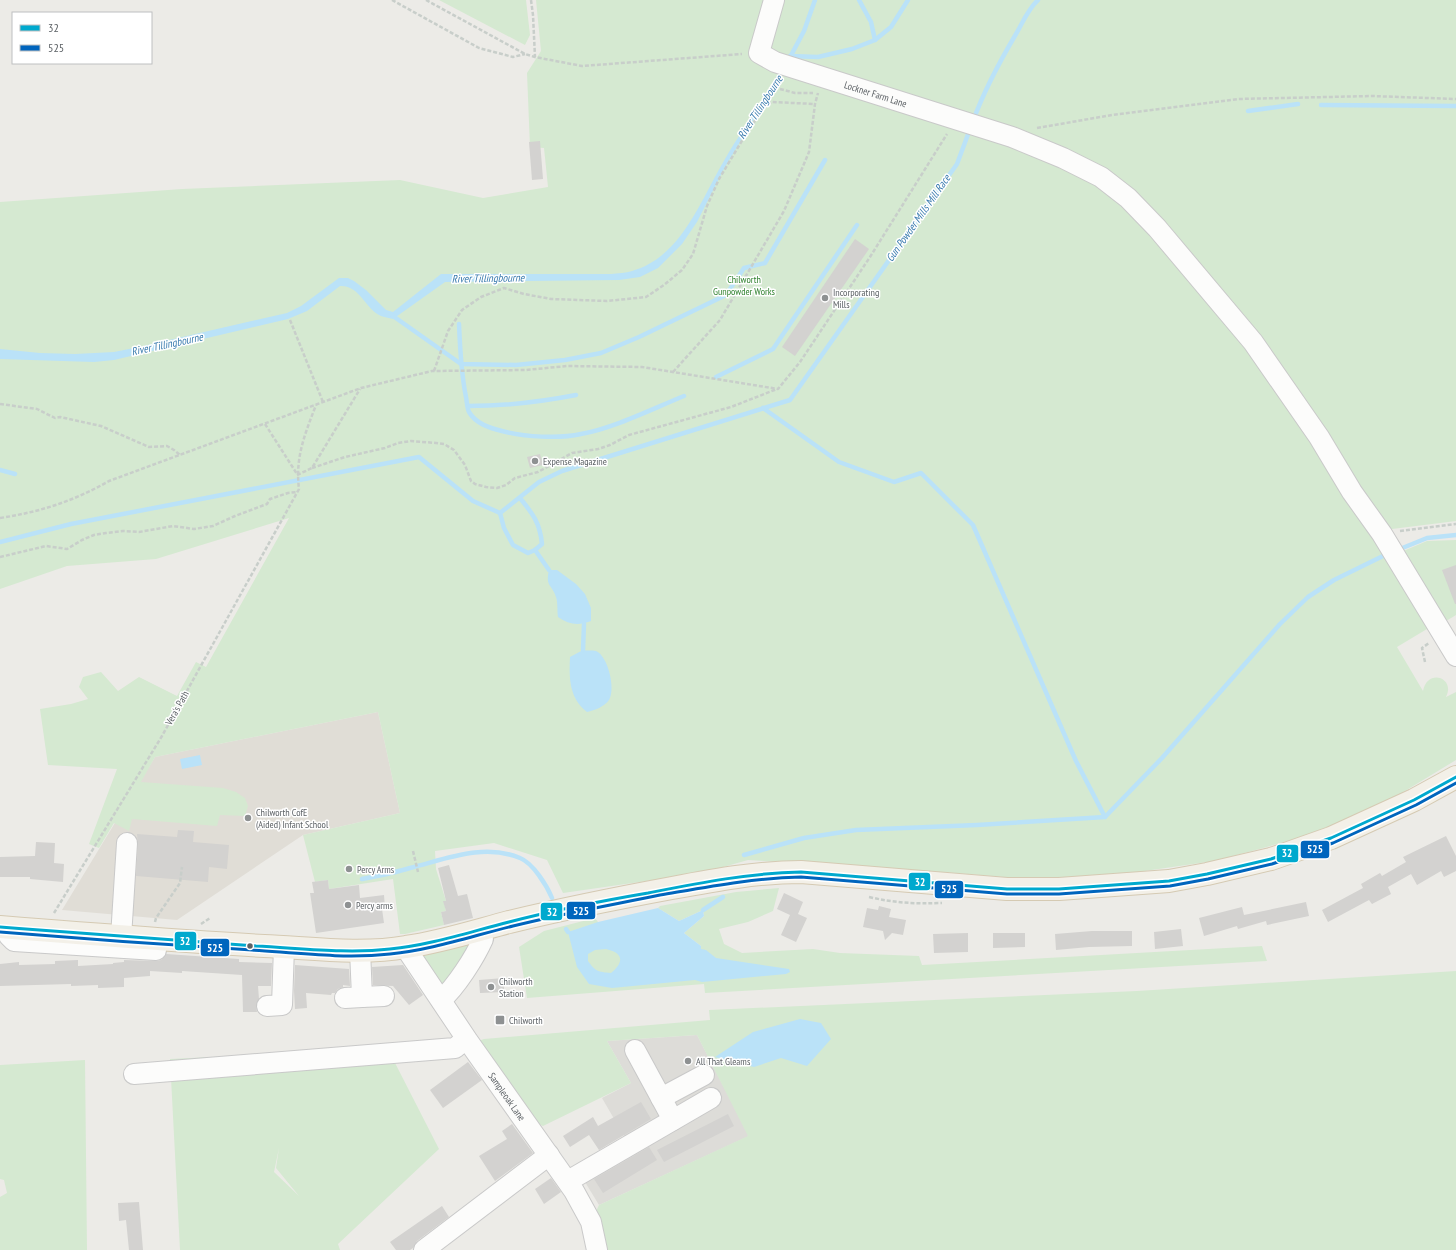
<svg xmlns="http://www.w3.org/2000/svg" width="1456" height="1250" font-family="'PT Sans Narrow',sans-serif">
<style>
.industrial{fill:#dddcd8}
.education{fill:#e0ddd6}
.green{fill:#d5e9d1;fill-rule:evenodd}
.water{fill:#bae2f8;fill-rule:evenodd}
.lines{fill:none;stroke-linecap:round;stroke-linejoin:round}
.stream{stroke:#bae2f8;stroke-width:4.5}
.building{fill:#d3d2d0}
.minor-casing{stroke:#c9c9c9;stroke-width:22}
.major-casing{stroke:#d5cab3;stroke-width:24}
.path{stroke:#c8ceca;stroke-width:2.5;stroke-dasharray:4 2;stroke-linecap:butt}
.minor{stroke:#fcfcfb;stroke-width:20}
.major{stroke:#f3f0e8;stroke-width:22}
.bus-1-casing{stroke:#fff;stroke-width:6}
.bus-2-casing{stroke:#fff;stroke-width:6}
.bus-1{stroke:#00a9ce;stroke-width:3}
.bus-2{stroke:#0065bd;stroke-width:3}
.poi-dot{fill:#8e9192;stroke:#fff;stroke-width:1.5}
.bus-dot{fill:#5c6165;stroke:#fff;stroke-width:1.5}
.labels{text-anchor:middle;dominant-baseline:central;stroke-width:3;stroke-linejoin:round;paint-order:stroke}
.street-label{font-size:10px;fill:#5c6165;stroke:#fff}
.park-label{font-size:10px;fill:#30822f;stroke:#fff}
.poi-label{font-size:10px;fill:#5c6165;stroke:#fff;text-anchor:start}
.water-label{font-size:11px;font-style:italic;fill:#387aae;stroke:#fff}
.line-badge{stroke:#fff;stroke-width:1.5}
.badge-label{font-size:11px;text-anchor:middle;font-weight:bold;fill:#fff}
</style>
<rect width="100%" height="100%" fill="#ecebe7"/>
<!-- industrial -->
<polygon class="industrial" points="697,1035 749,1136 599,1205 582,1177 631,1148 602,1098 631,1083 607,1041"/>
<!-- education -->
<polygon class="education" points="378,712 400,813 303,835 177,920 62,910 155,757"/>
<!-- green -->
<g class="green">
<polygon points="439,0 526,0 530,35 525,45"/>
<path d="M536,0H1456V521L1384,530L1280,369L1190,255L1120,182L1055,149L1050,157L1097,182L1141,218L1154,231L1248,345L1313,440L1390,557L1432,626L1397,647L1423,691C1427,668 1456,677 1446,697L1456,692V760L1400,794L1355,816L1308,835L1263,848L1214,861L1124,874L1050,881L956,873L748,860L702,873L563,893L547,860L494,843L435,851L436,869L446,901L444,902L446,911L441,912L444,925L405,934H400L393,879L329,889L328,880L315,882L303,835L400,813L378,712L155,757L141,782L223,788L236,792L245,798L248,806L245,816L220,815L217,826L132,819L129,831L114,823L99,848L89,844L117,769L48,765L40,709L71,704L88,699L79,687L83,677L101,672L118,691L139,677L177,696L196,662L206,667L289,518L156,559L67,566L0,589V202L182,189L400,180L483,198L548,187L544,148L530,147L527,73L541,51Z"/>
<polygon points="1456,540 1456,615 1441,624 1401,552 1427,541"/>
<polygon points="779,888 773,911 748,922 719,929 724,944 742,953 813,949 840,953 919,956 922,965 1262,946 1267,961 705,993 704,984 527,998 519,947 544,931 595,918 598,922 701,957 701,946 684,933 704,916 703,910 679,921 658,908 660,906 736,892"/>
<polygon points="480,930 446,996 405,947"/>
<polygon points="1456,971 1456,1250 597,1250 591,1222 599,1205 748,1136 697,1035 607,1041 631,1083 543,1126 522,1117 469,1044 484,1039 710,1020 709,1010 1137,991"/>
<path d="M298,1053L393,1059L439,1149L338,1244L340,1250H180L170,1059ZM279,1148L276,1168L299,1196L274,1172Z"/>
<polygon points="85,1060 87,1250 0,1250 0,1197 7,1193 4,1180 0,1179 0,1065"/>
</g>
<!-- water -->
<g class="water">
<path d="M777,76L783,78L771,97L752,122L725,167L697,222L682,244L658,268L640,277L619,280L445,282L393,319C389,318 384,317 381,316C365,309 360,285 340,286L307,311L288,319L114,360L94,362L0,359V349L40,353L75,354L114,352L139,347L287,313L301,306L339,278H348L354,281L366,290L386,310L393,312L441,274H611C618,273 626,273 632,271C682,257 701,199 725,159C741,130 762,105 777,76Z"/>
<path d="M549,570H557L576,584L585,594L591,608V621C579,626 569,625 558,617C557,611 558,603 556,597C552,584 545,587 549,570Z"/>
<path d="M583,650C587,651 592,650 596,651C608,656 616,689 609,700C604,707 595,710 587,712C569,698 569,678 570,657Z"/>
<polygon points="200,755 202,765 182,769 180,759"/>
<path d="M658,908L679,921L703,910L704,916L684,933L701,946V949L706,950L716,958L789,969L790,972L786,974L702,982L695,980L612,988L589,984L577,967L568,932L598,922ZM606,949C624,953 624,962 611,973C598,972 595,971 588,961V954L595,950Z"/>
<polygon points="800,1019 821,1023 831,1039 807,1066 781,1058 754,1067 715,1057 753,1032"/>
</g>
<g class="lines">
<!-- stream -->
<g class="stream">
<polyline points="859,0 871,22 875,40"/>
<polyline points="790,56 818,57 852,49 875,40 891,27 908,0"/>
<polyline points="788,61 804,31 815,0"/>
<polyline points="1321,105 1456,106"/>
<polyline points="1248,111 1298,104"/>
<path d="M973,121C984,91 1000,61 1016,34C1023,22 1028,9 1038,0"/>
<polyline points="393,316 461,364 516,365 565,360 601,353 639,337 726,295 744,268 765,263 825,160"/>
<path d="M459,324C460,349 461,373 466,397C467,402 467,408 469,412C476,424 490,428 502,431C525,437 559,439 581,434C614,428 652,409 684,396"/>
<polyline points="716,377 773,349 857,225"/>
<path d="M468,406C504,406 540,402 576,395"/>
<polyline points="763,408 839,462 894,482 921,473 973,525 1076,761 1105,817"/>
<polyline points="0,470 15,474"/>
<path d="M520,498C533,514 540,523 542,544L535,550"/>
<polyline points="500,513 504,528 513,545 528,553 535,550 549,570"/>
<polyline points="0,542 71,524 419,457 473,501 500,513 539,482 562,471 790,400 957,164 970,129"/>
<polyline points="1400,549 1427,538 1456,535"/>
<polyline points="583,650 584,624"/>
<polyline points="744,855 804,838 856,830 977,825 1105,817 1162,758 1280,624 1308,597 1334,580 1383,556"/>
<path d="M362,879C378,876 394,873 410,868C446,859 484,843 520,858C533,863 547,886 552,898"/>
<polyline points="703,910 723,897"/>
<polyline points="566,929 568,932"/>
</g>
</g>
<!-- building -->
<g class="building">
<polygon points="540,141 543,179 532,180 529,142"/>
<polygon points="855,239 869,249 795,356 782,347"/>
<polygon points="540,454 543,465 530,468 527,457"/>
<polygon points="1456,565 1456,604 1455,604 1442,570"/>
<polygon points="178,830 194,831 193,842 229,845 227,869 209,867 208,882 136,876 138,844 137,834 177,837"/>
<polygon points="1446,836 1456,856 1456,871 1444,877 1441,871 1417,885 1411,874 1388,887 1391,894 1372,904 1369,900 1328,922 1322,910 1363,888 1361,884 1380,873 1382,876 1406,862 1403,857"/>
<polygon points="36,842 55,843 54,863 64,864 63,882 30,879 30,877 0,877 0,857 35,856"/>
<polygon points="449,865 458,896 467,894 473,918 444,925 441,912 446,911 443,901 446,901 438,868"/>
<polygon points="328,880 329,889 359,885 360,898 384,895 385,908 382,909 384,923 316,933 310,893 314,893 312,882"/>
<polygon points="784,893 803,902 798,914 807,918 796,942 781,935 790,915 777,909"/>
<polygon points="1306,902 1309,916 1267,925 1266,921 1238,929 1237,926 1204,936 1199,918 1242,907 1244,915"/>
<polygon points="879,906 891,909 889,917 906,920 903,935 892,933 885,940 883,931 863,927 867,908 878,910"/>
<polygon points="1181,929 1183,946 1155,949 1154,932"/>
<polygon points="1092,931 1132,931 1132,946 1089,947 1056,950 1055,934"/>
<polygon points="968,933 968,952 934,953 933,934"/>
<polygon points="993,933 1025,933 1025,947 993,948"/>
<polygon points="166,954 239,959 239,962 272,963 271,986 258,986 259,999 256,1006 257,1012 243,1012 242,975 182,971 182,973 150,971 150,976 124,978 124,987 98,988 98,985 71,986 71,984 0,986 0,964 19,962 19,965 55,964 55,961 78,960 78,966 113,964 113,963 124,962 124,960 156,961 161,960"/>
<polygon points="295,965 349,969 350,986 343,985 343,987 338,989 335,993 332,993 331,995 306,993 307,1008 295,1009 294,991"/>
<polygon points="403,965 423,995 409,1005 393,986 373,985 372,967"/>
<polygon points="504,978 504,992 480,993 479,980"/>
<polygon points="468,1062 482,1080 443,1108 430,1090"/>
<polygon points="641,1102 651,1119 599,1150 589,1135 570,1147 563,1136 593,1117 598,1126"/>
<polygon points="728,1114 734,1126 664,1162 657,1150"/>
<polygon points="512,1124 533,1153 495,1181 479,1156 507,1139 502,1131"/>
<polygon points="649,1147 657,1160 603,1193 594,1179"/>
<polygon points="551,1178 561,1192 544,1204 535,1189"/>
<polygon points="139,1202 143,1250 129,1250 126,1220 119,1221 118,1203"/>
<polygon points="442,1206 449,1217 417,1241 413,1248 410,1250 396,1250 390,1242"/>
</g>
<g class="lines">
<defs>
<g id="minor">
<path id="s1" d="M774,0L759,53L775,62L1012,137L1063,158L1101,177L1128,198L1157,228L1253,342L1319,437L1352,492L1382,534L1456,656"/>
<polyline points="6,928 9,936 14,941 156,950"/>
<polyline points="121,937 127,843"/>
<path id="s2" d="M405,947L468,1041L574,1191L591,1222L597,1250"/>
<polyline points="362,997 384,996"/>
<polyline points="345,998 362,997 360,950"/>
<path d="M441,1000C456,987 475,957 483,939L480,930"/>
<polyline points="267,1006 282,1005 284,947"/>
<polyline points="635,1050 673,1120"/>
<polyline points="134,1074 455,1048 466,1039"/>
<polyline points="661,1098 704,1075"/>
<polyline points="568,1181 711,1098"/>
<polyline points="424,1250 549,1155"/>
</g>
<path id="major" d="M0,927C88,934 176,941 264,946C310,948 361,955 406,947C441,942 475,931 509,922C563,909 618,898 672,888C715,880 758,872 801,872L1007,889H1059L1169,881L1207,874L1271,859L1331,838L1414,800L1456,777"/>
</defs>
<!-- minor casing -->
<use href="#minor" class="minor-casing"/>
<!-- major casing -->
<use href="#major" class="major-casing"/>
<!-- path -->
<g class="path">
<polyline points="392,0 479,48 513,57 525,54"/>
<polyline points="426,0 525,54 535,57 582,66 742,54"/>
<polyline points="531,0 533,15 535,57"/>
<polyline points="780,89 795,93 813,93"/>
<polyline points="1037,128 1112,115 1238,99 1372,96 1456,99"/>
<polyline points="290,320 323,402"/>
<polyline points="434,371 448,331 462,310 481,297 504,288 524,294 551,299 607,301 646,297 664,285 682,270 693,254 707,206 719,179 743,139 762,110 771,102 815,104"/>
<polyline points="673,372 720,320 784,211 809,152 815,104 818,93"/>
<polyline points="0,404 37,409 55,418 60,417 101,426 149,447 167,446 174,450 180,455"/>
<polyline points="265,424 297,474"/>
<polyline points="312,468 345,457 385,448 398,443 411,441 436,443 444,444 454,450 465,465 471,481 475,484 486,487 497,488 506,485 515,478 538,472 572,453 598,449 610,445 629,435 731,407 777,389"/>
<polyline points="297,475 312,468 360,389"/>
<path d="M0,518C40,512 74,501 109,481L361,388L432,371L526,370L567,366L642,367L778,389L800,362L870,257L947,134"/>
<polyline points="1400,531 1456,524"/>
<polyline points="0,557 46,546 67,549 82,540 94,535 106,533 123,531 139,532 173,526 194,529 213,526 235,516 267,504 270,499 288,493 297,492"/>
<polyline points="1425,662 1422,648 1429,643"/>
<polyline points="413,851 418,872"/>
<path d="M869,897C895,903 915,904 942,903"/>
<path d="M54,913L162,736L299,489C295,457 305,434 316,405"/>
<polyline points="155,922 156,918 180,883 182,867"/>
<polyline points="201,924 210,918"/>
</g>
<!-- minor -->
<use href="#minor" class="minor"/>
<!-- major -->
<use href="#major" class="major"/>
<defs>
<path id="bus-1" d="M0,927C85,934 170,940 256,946C300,948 346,954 390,949C431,945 469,932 509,922C555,910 601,901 648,893C699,883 749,873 801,872L1007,889H1059L1169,881L1207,874L1271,859L1331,838L1414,800L1456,777"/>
<path id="bus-2" d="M0,932C84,939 168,945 252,950C297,953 344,959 390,954C432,950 472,936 513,926C561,914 611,905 660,895C707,887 753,878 801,877L1007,894H1059L1170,886L1208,879L1272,864L1333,843L1416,805L1456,783"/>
</defs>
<!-- bus-1 casing -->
<use href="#bus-1" class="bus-1-casing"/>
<!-- bus-2 casing -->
<use href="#bus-2" class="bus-2-casing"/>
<!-- bus-1 -->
<use href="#bus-1" class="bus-1"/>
<!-- bus-2 -->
<use href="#bus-2" class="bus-2"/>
</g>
<!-- markers -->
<g class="poi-dot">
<circle cx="825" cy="298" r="4"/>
<circle cx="535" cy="461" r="4"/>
<circle cx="248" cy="818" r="4"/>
<circle cx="349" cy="869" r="4"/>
<circle cx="348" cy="905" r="4"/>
<circle cx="491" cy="987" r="4"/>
<rect x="495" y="1015" width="10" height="10" rx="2"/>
<circle cx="688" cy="1061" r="4"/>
</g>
<circle class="bus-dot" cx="250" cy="946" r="3.5"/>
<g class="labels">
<!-- street labels -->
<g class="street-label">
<text stroke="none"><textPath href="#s1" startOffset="179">Lockner Farm Lane</textPath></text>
<text transform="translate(177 708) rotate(-61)">Vera's Path</text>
<text stroke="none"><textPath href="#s2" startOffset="181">Sampleoak Lane</textPath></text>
</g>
<!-- park labels -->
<g class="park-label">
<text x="744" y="279">Chilworth<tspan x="744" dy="12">Gunpowder Works</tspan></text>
</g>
<!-- poi labels -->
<g class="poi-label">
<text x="833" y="292">Incorporating<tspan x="833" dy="12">Mills</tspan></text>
<text x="543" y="461">Expense Magazine</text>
<text x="256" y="812">Chilworth CofE<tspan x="256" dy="12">(Aided) Infant School</tspan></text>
<text x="357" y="869">Percy Arms</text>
<text x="356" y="905">Percy arms</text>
<text x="499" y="981">Chilworth<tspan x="499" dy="12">Station</tspan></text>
<text x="509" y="1020">Chilworth</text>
<text x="696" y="1061">All That Gleams</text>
</g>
<!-- water labels -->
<g class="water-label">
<text transform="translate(760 107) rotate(-57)">River Tillingbourne</text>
<text transform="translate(918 218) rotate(-55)">Gun Powder Mills Mill Race</text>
<text transform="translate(488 278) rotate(-1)">River Tillingbourne</text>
<text transform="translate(167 344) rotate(-12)">River Tillingbourne</text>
</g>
</g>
<g class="line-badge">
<rect x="1300" y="840" width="30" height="19" rx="4" fill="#0065bd"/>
<rect x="1276" y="844" width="23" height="19" rx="4" fill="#00a9ce"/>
<rect x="908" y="872" width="23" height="19" rx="4" fill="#00a9ce"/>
<rect x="934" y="880" width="30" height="19" rx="4" fill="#0065bd"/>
<rect x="566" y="901" width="30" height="19" rx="4" fill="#0065bd"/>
<rect x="540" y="902" width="23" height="19" rx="4" fill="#00a9ce"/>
<rect x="174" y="931" width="23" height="20" rx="4" fill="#00a9ce"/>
<rect x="200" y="938" width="30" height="19" rx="4" fill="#0065bd"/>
</g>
<g class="badge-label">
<text x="1315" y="853">525</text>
<text x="1287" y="857">32</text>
<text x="920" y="886">32</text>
<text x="949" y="893">525</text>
<text x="581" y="915">525</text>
<text x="552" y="916">32</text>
<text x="185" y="945">32</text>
<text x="215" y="952">525</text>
</g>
<!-- legend -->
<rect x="12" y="12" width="140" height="52" fill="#ffffff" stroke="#bec0c1"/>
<rect x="20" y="25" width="20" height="6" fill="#00a9ce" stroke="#bec0c1"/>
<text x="48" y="32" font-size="12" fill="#5c6165">32</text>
<rect x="20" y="45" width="20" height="6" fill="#0065bd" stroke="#bec0c1"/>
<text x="48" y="52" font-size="12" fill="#5c6165">525</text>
</svg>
